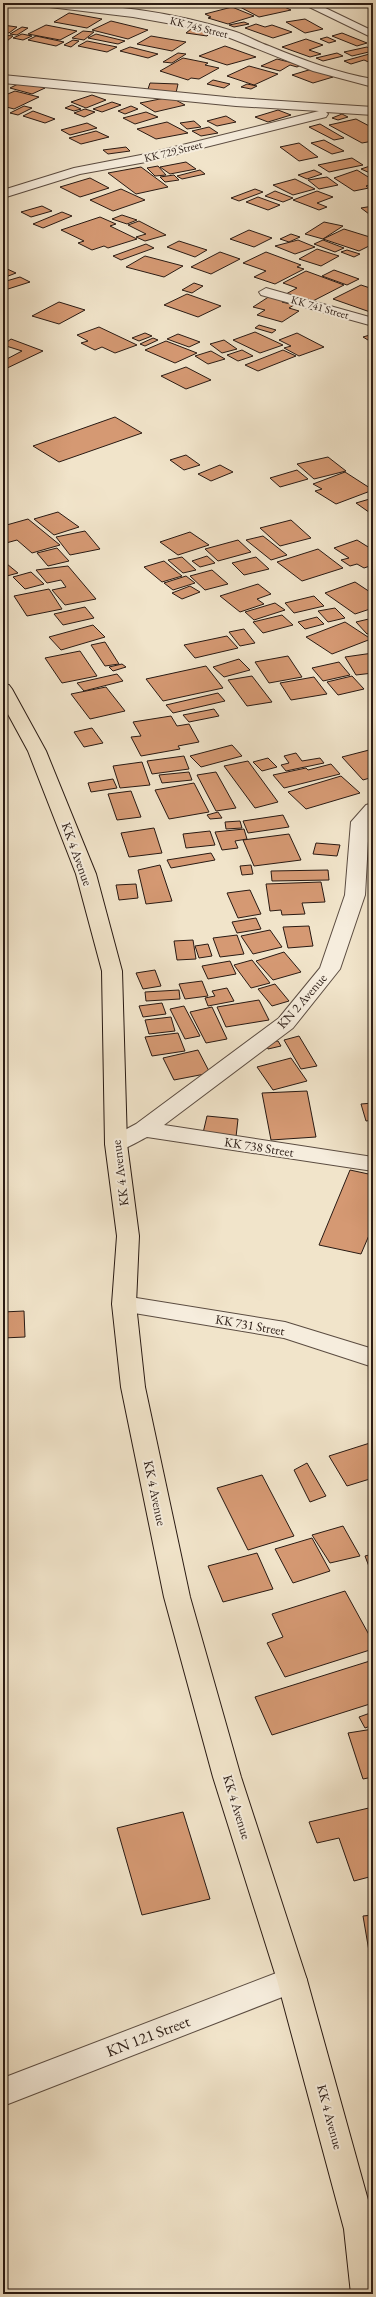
<svg xmlns="http://www.w3.org/2000/svg" width="376" height="2297" font-family="'EB Garamond',serif">
<style>
.building{fill:#d59973;stroke:#291a13}
.lines{fill:none;stroke-linecap:round;stroke-linejoin:round}
.minor-casing{stroke:#5b4c41;stroke-width:2}
.major-casing{stroke:#291a13;stroke-width:2}
.minor{fill:#f6eddd;fill-rule:evenodd}
.major{fill:#f1e4ca;fill-rule:evenodd}
.labels{text-anchor:middle;dominant-baseline:central;stroke-width:4;stroke-linejoin:round;paint-order:stroke}
.far-street-label{font-size:11px;fill:#291a13;stroke:#f6eddd}
.street-label{font-size:13px;fill:#291a13;stroke:#f6eddd}
.near-street-label{font-size:16px;fill:#291a13;stroke:#f6eddd}
</style>
<rect width="100%" height="100%" fill="#f1e4ca"/>
<filter id="stains"><feTurbulence type="fractalNoise" baseFrequency=".005" numOctaves="4"/><feColorMatrix values="0 0 0 0 .2 0 0 0 0 .09 0 0 0 0 .02 0 0 0 .5 -.17"/></filter>
<radialGradient id="worn" r=".72"><stop offset=".6" stop-color="#630" stop-opacity="0"/><stop offset="1" stop-color="#630" stop-opacity=".3"/></radialGradient>
<!-- building -->
<g class="building">
<polygon points="253,3 276,3 291,10 259,17 238,6"/>
<polygon points="232,7 254,16 228,24 208,18 211,17 205,14"/>
<polygon points="69,13 102,19 87,28 54,22"/>
<polygon points="305,19 323,29 305,33 286,22"/>
<polygon points="111,21 148,30 128,39 92,30"/>
<polygon points="244,22 249,24 234,27 229,25"/>
<polygon points="256,24 265,27 272,25 292,32 273,38 245,28"/>
<polygon points="3,25 17,27 9,33 3,32"/>
<polygon points="46,25 77,31 60,40 28,34"/>
<polygon points="22,27 28,28 17,35 10,34"/>
<polygon points="191,29 211,32 207,36 186,33"/>
<polygon points="83,31 94,32 84,40 72,38"/>
<polygon points="342,33 367,43 357,46 332,36"/>
<polygon points="22,34 32,36 23,40 13,38"/>
<polygon points="96,34 125,41 118,44 88,38"/>
<polygon points="3,35 13,36 7,41 3,40"/>
<polygon points="36,36 64,42 56,46 28,40"/>
<polygon points="151,36 186,42 172,51 137,44"/>
<polygon points="327,37 336,41 329,43 320,39"/>
<polygon points="306,39 323,45 309,50 321,54 310,57 282,47"/>
<polygon points="73,40 79,41 71,47 64,45"/>
<polygon points="87,41 117,47 107,52 78,46"/>
<polygon points="225,46 256,57 227,65 199,56"/>
<polygon points="130,47 158,54 148,58 120,51"/>
<polygon points="367,47 373,51 352,56 344,52"/>
<polygon points="178,53 186,54 172,63 163,62"/>
<polygon points="337,53 343,56 323,61 316,58"/>
<polygon points="373,53 373,64 364,60 351,64 344,61"/>
<polygon points="183,58 208,63 205,65 219,68 199,79 191,78 188,80 160,71"/>
<polygon points="277,59 301,65 297,67 290,65 280,71 261,66"/>
<polygon points="249,66 278,74 254,85 227,76"/>
<polygon points="312,69 333,77 313,83 292,75"/>
<polygon points="213,80 230,84 224,88 207,84"/>
<polygon points="22,82 45,88 32,94 10,88"/>
<polygon points="150,83 178,84 176,93 147,92"/>
<polygon points="247,84 257,86 251,89 241,87"/>
<polygon points="15,91 39,97 14,109 3,106 3,96"/>
<polygon points="92,95 106,100 86,108 71,102"/>
<polygon points="170,97 185,105 155,112 140,103"/>
<polygon points="112,102 121,105 102,112 93,109"/>
<polygon points="72,105 81,109 74,111 65,108"/>
<polygon points="24,106 32,108 18,115 10,113"/>
<polygon points="131,106 138,109 125,114 118,111"/>
<polygon points="85,109 95,112 84,117 74,113"/>
<polygon points="278,110 291,115 268,122 255,117"/>
<polygon points="33,111 55,119 45,123 23,116"/>
<polygon points="146,112 158,117 135,124 123,118"/>
<polygon points="342,114 348,117 338,120 332,118"/>
<polygon points="226,116 236,122 217,126 207,121"/>
<polygon points="356,119 373,128 373,141 362,143 329,125"/>
<polygon points="194,121 201,127 187,129 180,123"/>
<polygon points="167,122 188,133 156,139 137,129"/>
<polygon points="87,123 97,128 70,135 61,130"/>
<polygon points="320,124 344,138 334,140 309,127"/>
<polygon points="209,127 218,133 201,136 192,131"/>
<polygon points="96,131 109,137 81,144 69,138"/>
<polygon points="324,140 344,151 332,154 311,143"/>
<polygon points="299,143 318,157 299,161 280,147"/>
<polygon points="126,147 130,151 108,154 103,150"/>
<polygon points="352,158 363,165 329,172 318,165"/>
<polygon points="186,162 196,169 170,174 160,167"/>
<polygon points="373,165 373,172 370,173 361,169"/>
<polygon points="158,166 166,175 155,176 147,168"/>
<polygon points="141,167 168,187 136,194 108,173"/>
<polygon points="200,170 205,174 182,179 177,176"/>
<polygon points="314,170 322,174 307,179 298,175"/>
<polygon points="357,170 373,180 373,184 366,186 369,188 354,191 334,178"/>
<polygon points="174,175 179,180 165,182 160,177"/>
<polygon points="327,177 338,185 319,189 308,180"/>
<polygon points="90,178 109,188 80,197 60,187"/>
<polygon points="295,179 315,189 293,195 273,185"/>
<polygon points="121,189 145,200 113,211 90,200"/>
<polygon points="255,189 263,192 239,201 231,198"/>
<polygon points="275,191 293,198 283,202 265,196"/>
<polygon points="317,191 333,197 317,203 327,207 319,210 293,200"/>
<polygon points="258,197 280,205 268,210 246,202"/>
<polygon points="42,206 52,211 31,217 21,212"/>
<polygon points="373,206 373,217 361,208"/>
<polygon points="62,212 72,216 43,228 33,224"/>
<polygon points="122,215 137,220 127,224 112,219"/>
<polygon points="100,217 116,224 110,226 137,239 108,248 104,246 92,250 78,243 84,241 61,230"/>
<polygon points="139,221 166,235 145,241 136,237 146,234 128,225"/>
<polygon points="324,222 343,226 323,239 305,234"/>
<polygon points="344,229 373,238 373,244 359,251 323,239"/>
<polygon points="249,230 272,238 254,247 230,239"/>
<polygon points="291,234 300,237 289,242 280,239"/>
<polygon points="298,240 315,247 295,254 275,246"/>
<polygon points="323,240 344,248 335,252 314,244"/>
<polygon points="179,241 207,250 195,257 167,247"/>
<polygon points="146,244 154,248 121,260 113,256"/>
<polygon points="317,249 339,256 321,266 299,259"/>
<polygon points="347,250 360,254 354,257 341,252"/>
<polygon points="220,252 240,259 211,274 191,267"/>
<polygon points="266,252 301,265 297,267 304,269 275,284 254,277 266,271 243,263"/>
<polygon points="145,256 183,266 164,277 126,267"/>
<polygon points="3,265 8,267 5,268 16,273 3,278"/>
<polygon points="334,270 359,279 347,285 322,276"/>
<polygon points="306,271 344,285 311,302 286,294 297,288 283,283"/>
<polygon points="20,277 30,282 8,289 3,286 3,282"/>
<polygon points="194,283 203,286 192,293 182,290"/>
<polygon points="361,285 373,289 373,313 333,299"/>
<polygon points="187,294 221,306 198,317 164,305"/>
<polygon points="270,296 285,300 282,302 294,305 289,308 299,311 282,322 257,315 265,310 253,307"/>
<polygon points="59,302 85,310 59,324 32,316"/>
<polygon points="259,325 276,330 272,333 255,328"/>
<polygon points="99,327 137,345 115,353 102,347 95,350 81,343 88,341 77,335"/>
<polygon points="255,332 283,345 260,353 233,340"/>
<polygon points="145,333 152,336 139,341 132,338"/>
<polygon points="297,333 324,347 299,356 284,348 291,346 279,340"/>
<polygon points="178,334 200,342 189,347 167,339"/>
<polygon points="373,334 373,343 363,337"/>
<polygon points="153,338 158,340 145,346 140,344"/>
<polygon points="11,339 43,351 3,370 3,361 22,351 3,345"/>
<polygon points="224,340 237,349 222,353 210,344"/>
<polygon points="166,341 197,353 175,363 145,350"/>
<polygon points="242,350 253,356 238,361 227,355"/>
<polygon points="283,350 296,356 258,371 245,365"/>
<polygon points="211,351 225,359 208,364 195,356"/>
<polygon points="186,367 211,380 186,389 161,376"/>
<polygon points="115,417 142,433 59,462 33,446"/>
<polygon points="186,455 200,465 184,470 170,460"/>
<polygon points="328,457 346,471 314,479 297,464"/>
<polygon points="220,465 233,472 211,481 198,474"/>
<polygon points="297,470 308,479 280,487 270,478"/>
<polygon points="345,472 373,490 336,504 315,491 322,489 313,484"/>
<polygon points="373,498 373,515 356,503"/>
<polygon points="58,512 79,527 54,535 34,519"/>
<polygon points="28,519 60,545 32,553 17,540 6,543 3,540 3,526"/>
<polygon points="291,520 311,538 280,546 260,528"/>
<polygon points="85,531 100,549 70,555 56,537"/>
<polygon points="190,532 209,545 178,555 160,542"/>
<polygon points="263,536 287,555 271,560 246,540"/>
<polygon points="238,540 251,552 218,561 205,549"/>
<polygon points="357,540 373,550 373,565 364,568 357,564 350,566 341,560 349,558 334,548"/>
<polygon points="57,548 69,561 48,566 37,553"/>
<polygon points="318,549 343,568 302,581 277,562"/>
<polygon points="207,556 215,563 200,567 192,561"/>
<polygon points="182,557 196,570 183,573 168,560"/>
<polygon points="256,557 269,569 244,575 232,563"/>
<polygon points="164,561 182,576 162,582 144,567"/>
<polygon points="7,564 18,573 3,577 3,565"/>
<polygon points="68,566 96,599 65,605 52,590 66,587 61,580 47,583 36,570"/>
<polygon points="212,570 228,584 205,590 190,576"/>
<polygon points="31,572 44,584 25,589 13,577"/>
<polygon points="186,576 195,583 173,590 164,583"/>
<polygon points="355,582 373,594 373,608 355,614 325,593"/>
<polygon points="258,584 271,594 257,599 264,604 240,612 220,596"/>
<polygon points="190,586 200,592 182,599 172,593"/>
<polygon points="49,589 62,609 27,616 14,596"/>
<polygon points="314,596 324,606 294,613 285,603"/>
<polygon points="275,603 285,610 254,620 245,612"/>
<polygon points="85,607 94,618 63,625 54,614"/>
<polygon points="335,608 345,618 328,622 318,611"/>
<polygon points="282,615 293,625 263,633 253,622"/>
<polygon points="317,617 324,624 305,629 298,622"/>
<polygon points="373,618 373,633 367,634 356,622"/>
<polygon points="345,622 371,639 332,654 306,637"/>
<polygon points="93,625 105,637 61,650 49,637"/>
<polygon points="244,629 255,643 240,646 229,632"/>
<polygon points="227,636 238,648 195,658 184,645"/>
<polygon points="105,642 119,664 105,666 91,645"/>
<polygon points="80,651 97,676 62,683 45,658"/>
<polygon points="373,653 373,673 356,675 345,657"/>
<polygon points="288,656 302,677 269,683 255,662"/>
<polygon points="239,659 250,670 224,677 213,667"/>
<polygon points="339,662 350,675 323,681 312,668"/>
<polygon points="122,664 126,667 113,671 109,667"/>
<polygon points="206,666 223,688 163,701 146,679"/>
<polygon points="117,674 123,681 84,691 77,683"/>
<polygon points="252,676 272,702 247,706 228,680"/>
<polygon points="352,676 364,689 338,695 327,682"/>
<polygon points="314,677 327,694 291,700 280,683"/>
<polygon points="106,687 125,711 90,719 71,694"/>
<polygon points="218,693 225,701 173,713 166,705"/>
<polygon points="214,709 219,716 189,722 183,715"/>
<polygon points="171,716 177,726 189,724 199,742 178,746 180,749 141,756 131,737 141,736 133,722"/>
<polygon points="92,728 103,743 84,747 74,732"/>
<polygon points="232,745 242,756 201,767 190,756"/>
<polygon points="373,749 373,777 363,780 342,757"/>
<polygon points="296,753 302,761 320,758 324,763 286,771 281,765 289,763 284,756"/>
<polygon points="184,756 189,769 152,774 147,761"/>
<polygon points="268,758 277,767 262,771 253,762"/>
<polygon points="248,761 278,802 255,808 224,766"/>
<polygon points="142,762 150,785 120,788 113,766"/>
<polygon points="331,764 340,774 284,788 273,775 306,768 308,770"/>
<polygon points="189,772 192,780 162,783 159,775"/>
<polygon points="216,772 236,808 216,811 197,775"/>
<polygon points="341,776 360,793 306,809 288,792"/>
<polygon points="113,779 117,788 91,792 88,783"/>
<polygon points="194,783 209,812 169,819 155,790"/>
<polygon points="131,791 141,817 117,820 108,794"/>
<polygon points="218,812 222,818 210,819 207,815"/>
<polygon points="283,815 289,827 248,833 243,821"/>
<polygon points="240,821 242,828 226,829 225,822"/>
<polygon points="154,828 162,853 129,857 121,833"/>
<polygon points="244,829 247,839 235,841 238,848 222,850 215,832"/>
<polygon points="210,831 215,845 186,848 183,834"/>
<polygon points="289,834 301,860 254,866 243,840"/>
<polygon points="316,843 340,845 337,856 313,854"/>
<polygon points="373,849 373,861 366,851"/>
<polygon points="211,853 215,860 171,868 167,860"/>
<polygon points="160,865 172,901 146,904 138,870"/>
<polygon points="251,865 253,874 242,875 240,866"/>
<polygon points="328,870 329,880 272,881 271,871"/>
<polygon points="321,882 325,902 302,903 305,914 282,915 281,910 270,911 266,884"/>
<polygon points="136,884 138,898 119,900 116,885"/>
<polygon points="250,890 261,914 238,918 227,893"/>
<polygon points="256,918 261,929 237,933 232,922"/>
<polygon points="309,926 313,946 288,948 283,927"/>
<polygon points="270,930 282,947 253,954 241,936"/>
<polygon points="237,935 244,954 220,957 213,938"/>
<polygon points="193,940 196,959 177,960 174,941"/>
<polygon points="208,944 212,956 199,958 195,946"/>
<polygon points="284,952 301,972 273,980 256,961"/>
<polygon points="252,960 270,983 251,988 234,965"/>
<polygon points="230,961 236,974 208,979 202,966"/>
<polygon points="155,970 161,986 143,989 136,973"/>
<polygon points="202,981 208,996 185,999 179,984"/>
<polygon points="275,984 289,1001 272,1006 258,989"/>
<polygon points="227,988 234,1001 208,1006 205,998 215,996 212,991"/>
<polygon points="179,990 180,999 146,1001 145,992"/>
<polygon points="259,1000 269,1020 226,1027 217,1007"/>
<polygon points="162,1003 166,1014 143,1017 139,1006"/>
<polygon points="184,1006 200,1036 185,1039 170,1009"/>
<polygon points="212,1007 227,1039 206,1043 190,1012"/>
<polygon points="171,1017 175,1031 149,1034 145,1020"/>
<polygon points="178,1033 185,1051 152,1056 145,1037"/>
<polygon points="299,1036 317,1066 301,1069 284,1040"/>
<polygon points="278,1041 281,1046 268,1049 265,1043"/>
<polygon points="198,1050 210,1073 174,1080 163,1058"/>
<polygon points="291,1058 307,1081 273,1090 257,1067"/>
<polygon points="307,1091 316,1137 271,1140 262,1093"/>
<polygon points="373,1103 373,1120 366,1121 361,1104"/>
<polygon points="207,1116 238,1119 236,1137 203,1133"/>
<polygon points="350,1170 373,1175 373,1226 361,1254 319,1245"/>
<polygon points="24,1311 25,1337 3,1338 3,1312"/>
<polygon points="373,1442 373,1478 347,1486 329,1456"/>
<polygon points="307,1463 326,1496 310,1502 294,1470"/>
<polygon points="262,1475 294,1536 248,1550 217,1488"/>
<polygon points="343,1526 360,1556 330,1563 312,1535"/>
<polygon points="312,1538 330,1571 293,1583 275,1549"/>
<polygon points="257,1553 273,1589 223,1602 208,1566"/>
<polygon points="373,1554 373,1577 365,1556"/>
<polygon points="345,1591 373,1642 373,1649 285,1677 267,1643 283,1637 272,1614"/>
<polygon points="373,1660 373,1703 272,1735 255,1697"/>
<polygon points="373,1712 373,1725 365,1728 359,1717"/>
<polygon points="373,1729 373,1777 363,1779 348,1733"/>
<polygon points="373,1807 373,1876 354,1881 339,1838 317,1843 309,1822"/>
<polygon points="183,1812 210,1899 142,1915 117,1828"/>
<polygon points="373,1915 373,1969 372,1969 363,1916"/>
</g>
<g class="lines">
<defs>
<g id="minor">
<path d="M36,3C101,3 170,11 233,31C246,35 257,42 269,46C303,60 337,73 373,79V87L313,71L230,38L200,29L133,17L41,6Z"/>
<polygon points="301,3 315,3 373,31 373,38"/>
<polygon points="3,75 236,98 373,107 373,115 326,112 328,114 326,117 146,162 80,174 3,198 3,190 74,168 146,154 319,111 236,106 3,83"/>
<polygon points="266,288 373,318 373,326 261,295 259,292"/>
<path d="M373,803V820L369,823L365,895L340,969L293,1028L164,1125L373,1157V1171L147,1137C134,1143 123,1153 108,1149L105,1144L108,1139L136,1124L279,1018L320,968L345,895L351,822L366,805Z"/>
<polygon points="124,1296 285,1322 373,1349 373,1367 284,1338 116,1310 112,1304 116,1298"/>
<polygon points="292,1967 303,1971 307,1980 303,1989 3,2106 3,2078"/>
</g>
<polygon id="major" points="3,684 9,685 12,689 46,751 96,874 122,971 127,1144 139,1236 136,1304 145,1387 190,1597 241,1777 307,1980 373,2218 373,2294 351,2294 344,2229 277,1980 213,1777 164,1597 121,1387 112,1304 117,1236 105,1144 102,971 76,874 28,751 3,705"/>
</defs>
<!-- minor casing -->
<use href="#minor" class="minor-casing"/>
<!-- major casing -->
<use href="#major" class="major-casing"/>
<!-- minor -->
<use href="#minor" class="minor"/>
<!-- major -->
<use href="#major" class="major"/>
</g>
<g class="labels">
<!-- far-street labels -->
<g class="far-street-label">
<text transform="translate(199 27) rotate(14)">KK 745 Street</text>
<text transform="translate(173 151) rotate(-14)">KK 729 Street</text>
<text transform="translate(320 307) rotate(16)">KK 741 Street</text>
</g>
<!-- street labels -->
<g class="street-label">
<text transform="translate(77 854) rotate(70)">KK 4 Avenue</text>
<text transform="translate(302 1001) rotate(-49)">KN 2 Avenue</text>
<text transform="translate(259 1147) rotate(9)">KK 738 Street</text>
<text transform="translate(120 1173) rotate(-97)">KK 4 Avenue</text>
<text transform="translate(250 1325) rotate(10)">KK 731 Street</text>
<text transform="translate(155 1493) rotate(78)">KK 4 Avenue</text>
<text transform="translate(237 1807) rotate(73)">KK 4 Avenue</text>
<text transform="translate(330 2117) rotate(75)">KK 4 Avenue</text>
</g>
<!-- near-street labels -->
<g class="near-street-label">
<text transform="translate(148 2036) rotate(-21)">KN 121 Street</text>
</g>
</g>
<!-- margin -->
<rect width="376" height="2297" fill="none" stroke="#f1e4ca" stroke-width="16"/>
<rect x="4" y="4" width="368" height="2289" fill="none" stroke="#291a13" stroke-width="2"/>
<rect x="8" y="8" width="360" height="2281" fill="none" stroke="#291a13"/>
<rect width="100%" height="100%" filter="url(#stains)"/>
<rect width="100%" height="100%" fill="url(#worn)"/>
</svg>
